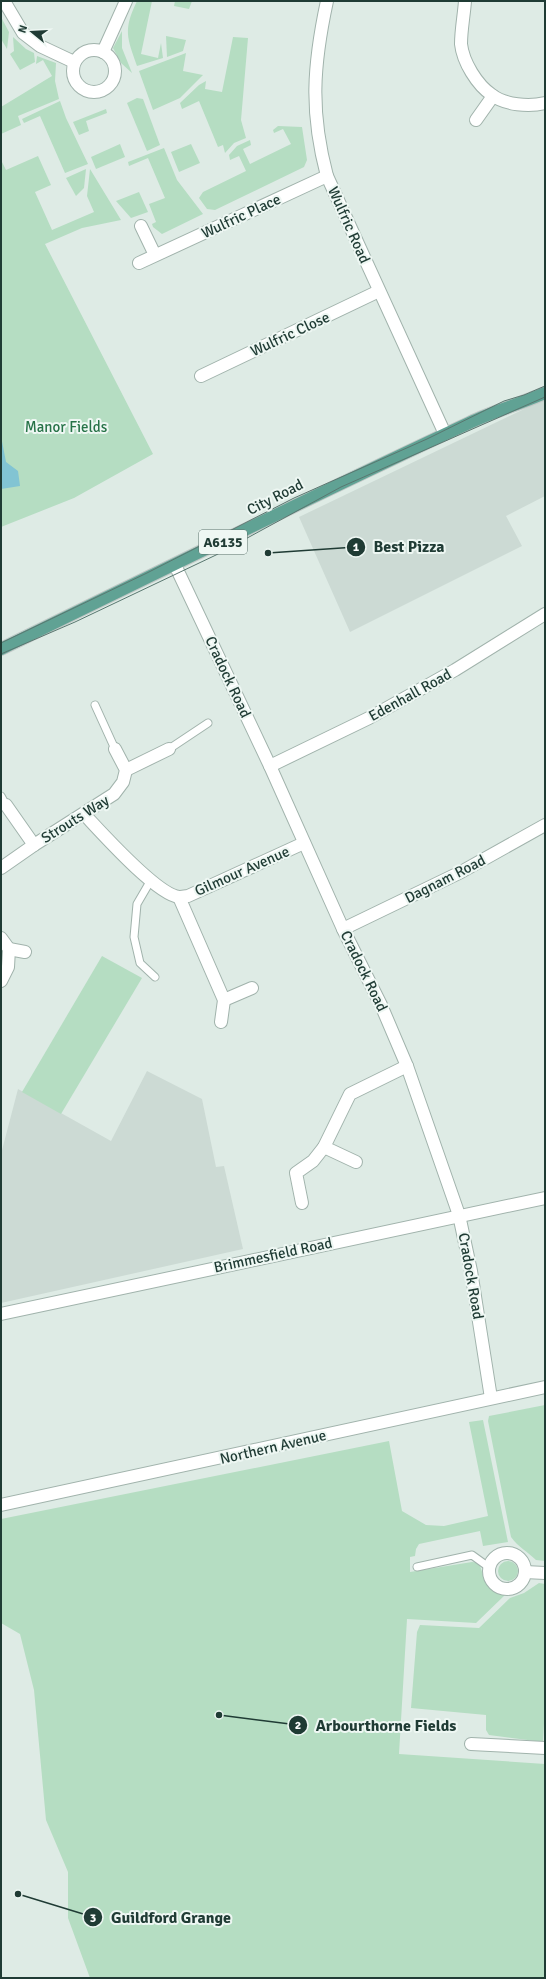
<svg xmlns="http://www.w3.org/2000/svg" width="546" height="1979" font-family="Signika,sans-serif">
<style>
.built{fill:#ccdad4}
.green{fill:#b5ddc2}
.water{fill:#82c4d3}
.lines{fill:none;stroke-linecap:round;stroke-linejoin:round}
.lane-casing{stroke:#a1b3ac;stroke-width:9}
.street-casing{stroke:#a1b3ac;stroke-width:14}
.primary-casing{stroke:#c0c8c6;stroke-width:14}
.lane{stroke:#fff;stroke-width:7}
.street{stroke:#fff;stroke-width:12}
.primary{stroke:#60a294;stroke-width:12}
.tram{stroke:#597770;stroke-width:1}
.labels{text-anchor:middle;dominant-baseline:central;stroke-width:4;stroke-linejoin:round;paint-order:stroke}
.shield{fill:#eef7f3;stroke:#5d736d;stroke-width:1}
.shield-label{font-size:14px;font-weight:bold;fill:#1f3b34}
.street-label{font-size:15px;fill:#1f3b34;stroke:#eef7f3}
.park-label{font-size:15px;fill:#277348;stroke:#eef7f3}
.leader{fill:none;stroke:#1f3b34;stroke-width:1.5}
.callout-dot{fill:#1f3b34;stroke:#eef7f3;stroke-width:1.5}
.mark-label{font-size:12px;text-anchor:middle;font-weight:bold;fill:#fff}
.callout-label{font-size:16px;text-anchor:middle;font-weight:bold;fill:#1f3b34;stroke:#eef7f3;stroke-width:4;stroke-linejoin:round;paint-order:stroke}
</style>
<rect width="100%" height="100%" fill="#deebe5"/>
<!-- built -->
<g class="built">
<polygon points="545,399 545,496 506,516 522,546 350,632 299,517"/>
<polygon points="147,1071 202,1099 216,1167 224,1166 243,1249 1,1303 1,1154 18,1089 111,1141"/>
</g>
<!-- green -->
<g class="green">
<path d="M137,1H152L141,54L158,58L161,43L163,58L137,66C127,37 123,30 137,1Z"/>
<polygon points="175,1 192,1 189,9 174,6"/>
<polygon points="1,17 9,32 7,49 1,39"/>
<polygon points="122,31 122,48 132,73 121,63 113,48"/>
<polygon points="166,36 186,40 183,51 167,57"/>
<polygon points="13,37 26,49 34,53 35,62 20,70 10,54 14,51"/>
<polygon points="233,37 248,38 241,120 246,138 234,143 225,153 223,145 218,147 199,101 182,109 180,103 199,85 206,81 205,89 222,92"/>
<polygon points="186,53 183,71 203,75 180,98 153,110 139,71"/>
<polygon points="37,56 56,63 55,81 59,99 18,116 21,125 1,134 1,107 52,76 43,60 36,64"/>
<polygon points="137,98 143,99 160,145 147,151 127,103"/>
<polygon points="60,101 66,118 88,164 65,173 40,116 24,123 22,119"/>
<polygon points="106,109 107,113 86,121 89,131 79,135 73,122"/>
<polygon points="278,126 302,127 307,160 304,167 215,210 207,209 199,198 203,192 246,171 239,156 230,160 229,155 237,146 250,140 251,145 243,149 250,164 291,144 283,129 274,133 273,130"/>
<polygon points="120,144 125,157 96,169 91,157"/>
<polygon points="191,144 200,163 179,172 171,152"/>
<polygon points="164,148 177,180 203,214 162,234 153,227 152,224 156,222 149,204 165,198 148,158 129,166 128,162"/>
<polygon points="38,156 51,185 35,192 52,230 94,212 87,196 90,169 121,220 82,228 45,244 153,454 74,498 1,527 1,160 6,170"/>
<polygon points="86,169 84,188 76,196 66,178"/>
<polygon points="139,192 148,212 131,218 116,201"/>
<polygon points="102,956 142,978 61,1114 22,1092"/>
<path d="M545,1405V1561L536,1560C528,1552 518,1547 511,1537L488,1421L489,1416Z"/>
<path d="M483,1420L508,1542L483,1546L480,1531L419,1544L416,1549L415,1556L410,1557V1572L472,1562L479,1563C485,1579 486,1592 505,1595L476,1623L407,1619L399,1754L545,1764V1978H90L68,1918V1872L46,1820L34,1690L20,1634L1,1623V1519L389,1441L402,1511L426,1525L444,1526L488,1516L469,1422Z"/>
<circle cx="508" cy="1571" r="10"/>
<polygon points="539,1583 545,1584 545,1705 543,1742 489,1735 486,1730 486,1715 411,1708 417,1632 420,1625 479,1628 510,1598 524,1593"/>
</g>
<!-- water -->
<polygon class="water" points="1,436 6,462 18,471 20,486 1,489"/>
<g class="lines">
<defs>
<g id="lane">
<polyline points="95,705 115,749"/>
<polyline points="169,749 208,723"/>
<polyline points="1,796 6,805"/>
<polyline points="151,880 137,904 134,937 140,963 155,977"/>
<polyline points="417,1567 472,1555 490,1568"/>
</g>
<g id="street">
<polyline points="4,1 23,33 40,46 74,62"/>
<path d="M327,1C313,66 310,112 327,176L445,434"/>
<path d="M465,1C464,15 461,30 461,44C463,62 477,85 492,95C505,105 529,107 545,103"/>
<circle cx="94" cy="71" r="21"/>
<polyline points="103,52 126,1"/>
<polyline points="476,120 493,96"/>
<polyline points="141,226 155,255"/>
<polyline points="139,263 327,176"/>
<polyline points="201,376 379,291"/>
<polyline points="175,565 270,766 343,929 381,1005 407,1066 459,1215 471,1271 491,1398"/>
<polyline points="270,766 369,718 455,670 545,614"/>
<polyline points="126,770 169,749"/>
<polyline points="6,805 34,845"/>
<path d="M84,814C101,832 156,894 179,897C181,897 185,896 188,896L304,843"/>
<polyline points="1,868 34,845 114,794 123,782 126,770 115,749"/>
<polyline points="179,897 224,1000 221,1022"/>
<polyline points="343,929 461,872 545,825"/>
<polyline points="1,938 9,949 8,967 1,981"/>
<polyline points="9,949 25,952"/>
<polyline points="224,1000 252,988"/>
<polyline points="324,1147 356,1162"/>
<polyline points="302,1203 296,1173 313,1161 324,1147 350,1094 407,1066"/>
<polyline points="1,1314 545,1198"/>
<polyline points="1,1505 545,1387"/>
<circle cx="507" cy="1571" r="18"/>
<polyline points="525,1572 545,1573"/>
<polyline points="471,1744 545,1748"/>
</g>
<path id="primary" d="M1,649C157,573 312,496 469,423C494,411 520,404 545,393"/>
</defs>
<!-- lane casing -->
<use href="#lane" class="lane-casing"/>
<!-- street casing -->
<use href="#street" class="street-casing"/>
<!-- primary casing -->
<use href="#primary" class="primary-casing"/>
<!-- lane -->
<use href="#lane" class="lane"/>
<!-- street -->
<use href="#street" class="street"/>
<!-- primary -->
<use href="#primary" class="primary"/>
<!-- tram -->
<g class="tram">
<polyline points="1,643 147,573 294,498 427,439 504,401 524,395 545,386"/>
<polyline points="1,654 75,622 216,555 341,487 545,397"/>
</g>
</g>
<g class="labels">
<!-- shield labels -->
<rect class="shield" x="199" y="530" width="48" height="24" rx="3"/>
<g class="shield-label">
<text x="223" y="542">A6135</text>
</g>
<!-- street labels -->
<g class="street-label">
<text transform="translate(241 216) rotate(-25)">Wulfric Place</text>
<text transform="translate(349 225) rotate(66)">Wulfric Road</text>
<text transform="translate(290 334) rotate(-25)">Wulfric Close</text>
<text transform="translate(275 497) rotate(-27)">City Road</text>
<text transform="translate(228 677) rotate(65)">Cradock Road</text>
<text transform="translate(410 695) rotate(-29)">Edenhall Road</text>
<text transform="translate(75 819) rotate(-32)">Strouts Way</text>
<text transform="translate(242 871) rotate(-24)">Gilmour Avenue</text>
<text transform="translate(445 879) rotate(-27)">Dagnam Road</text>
<text transform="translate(364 971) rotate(64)">Cradock Road</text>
<text transform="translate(273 1255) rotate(-12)">Brimmesfield Road</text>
<text transform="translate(471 1276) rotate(80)">Cradock Road</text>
<text transform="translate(273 1447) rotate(-13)">Northern Avenue</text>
</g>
<!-- park labels -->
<g class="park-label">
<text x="66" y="427">Manor Fields</text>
</g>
</g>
<!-- callouts -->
<path class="leader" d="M268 553L356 547M219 1715L298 1725M18 1894L93 1917"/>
<g class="callout-dot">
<circle cx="268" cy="553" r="4"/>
<circle cx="219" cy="1715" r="4"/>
<circle cx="18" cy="1894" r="4"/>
<circle cx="356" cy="547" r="10"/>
<circle cx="298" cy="1725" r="10"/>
<circle cx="93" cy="1917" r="10"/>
</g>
<g class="mark-label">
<text x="356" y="551">1</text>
<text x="298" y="1729">2</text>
<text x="93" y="1922">3</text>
</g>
<g class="callout-label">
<text x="409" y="552">Best Pizza</text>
<text x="386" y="1731">Arbourthorne Fields</text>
<text x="171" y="1923">Guildford Grange</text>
</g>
<!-- border -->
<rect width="546" height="1979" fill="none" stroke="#1f3b34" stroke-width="4"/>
<!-- north arrow -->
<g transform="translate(32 32) rotate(288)" stroke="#eef7f3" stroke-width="3" paint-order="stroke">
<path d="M0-3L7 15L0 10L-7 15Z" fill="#1f3b34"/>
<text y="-6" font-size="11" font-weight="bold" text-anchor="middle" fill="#1f3b34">N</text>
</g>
</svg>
